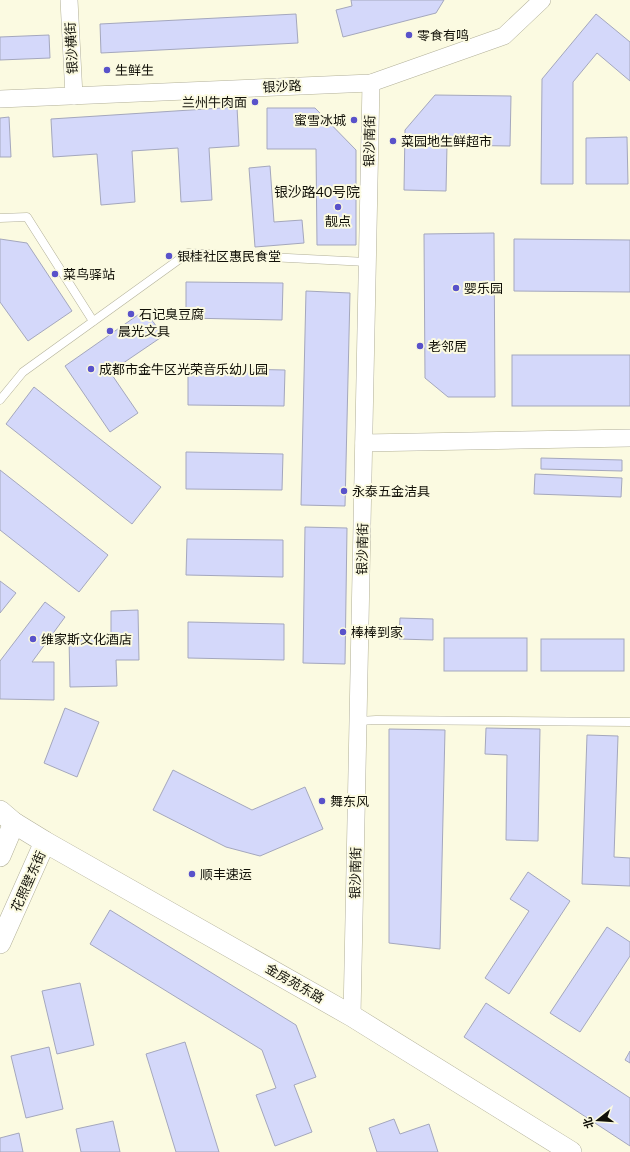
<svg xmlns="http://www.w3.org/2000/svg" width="630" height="1152" font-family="Lato,'Noto Sans SC',sans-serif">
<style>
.building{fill:#d4d8fa;stroke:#a4a7bd}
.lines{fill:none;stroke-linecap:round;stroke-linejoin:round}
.service-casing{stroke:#b2b099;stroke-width:9}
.minor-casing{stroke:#b2b099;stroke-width:18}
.tertiary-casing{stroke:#b2b099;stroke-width:22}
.service{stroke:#fff;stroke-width:8}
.minor{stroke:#fff;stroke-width:17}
.tertiary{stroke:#fff;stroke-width:21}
.poi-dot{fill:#5952ca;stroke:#fbfae1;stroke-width:1.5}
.labels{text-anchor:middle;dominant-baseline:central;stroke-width:4;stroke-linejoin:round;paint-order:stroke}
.poi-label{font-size:13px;fill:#111008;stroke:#fbfae1;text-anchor:start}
.street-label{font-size:13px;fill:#111008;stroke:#fbfae1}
.neighbourhood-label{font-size:14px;fill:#111008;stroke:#fbfae1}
</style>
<rect width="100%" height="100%" fill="#fbfae1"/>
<!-- building -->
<g class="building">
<polygon points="351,0 444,0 436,13 343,37 336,10 352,6"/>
<polygon points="296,14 298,43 101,53 100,24"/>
<polygon points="596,14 630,42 630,81 597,53 573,82 573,184 541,184 542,79"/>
<polygon points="49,35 50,58 0,60 0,37"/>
<polygon points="435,95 511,96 510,146 447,145 446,191 404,190 405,130"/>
<polygon points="237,107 239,146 209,148 212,200 181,202 178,148 132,151 135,202 101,205 97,154 53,157 51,119"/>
<polygon points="267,108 315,108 356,150 356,245 317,245 316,149 267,149"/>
<polygon points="9,117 11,157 0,157 0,118"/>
<polygon points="627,137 628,184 586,184 586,138"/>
<polygon points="270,166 274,222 302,220 304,243 255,247 249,168"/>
<polygon points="494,233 495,397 448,397 425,378 424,234"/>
<polygon points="0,239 27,243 72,311 28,341 0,302"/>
<polygon points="514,239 630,240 630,292 514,291"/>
<polygon points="186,282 283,283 282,320 186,318"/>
<polygon points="306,291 350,293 345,506 301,505"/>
<polygon points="145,310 163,336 110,372 138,413 110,432 65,366"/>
<rect x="512" y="355" width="118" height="51"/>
<polygon points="188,368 285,370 284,406 188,405"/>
<polygon points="34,387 161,487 132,524 6,424"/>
<polygon points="186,452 283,454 282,490 186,489"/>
<polygon points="541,458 622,460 622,471 541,469"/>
<polygon points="0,470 108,555 79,592 0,530"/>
<polygon points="535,474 622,478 621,497 534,494"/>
<polygon points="305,527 347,528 345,664 303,663"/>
<polygon points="187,539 283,540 283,577 186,575"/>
<polygon points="0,581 16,593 0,613"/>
<polygon points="45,602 65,617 32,662 54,662 54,700 0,699 0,661"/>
<polygon points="138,610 139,660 116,660 117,686 70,687 69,638 111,637 111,611"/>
<polygon points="400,618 433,619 433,640 399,639"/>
<polygon points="188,622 284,624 284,660 188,658"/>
<rect x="444" y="638" width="83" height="33"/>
<rect x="541" y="639" width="83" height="32"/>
<polygon points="65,708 99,722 77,777 44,763"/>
<polygon points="486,728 540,729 538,841 506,840 507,755 485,754"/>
<polygon points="389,729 445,730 440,949 389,943"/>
<polygon points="587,735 618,736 614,857 630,858 630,886 582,884"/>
<polygon points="173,770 252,810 305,787 323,829 260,856 226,847 153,810"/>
<polygon points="528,872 570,901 509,994 485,978 529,911 510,899"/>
<polygon points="110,910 296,1025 316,1077 294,1085 312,1132 275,1146 256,1095 276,1088 262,1050 90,944"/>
<polygon points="607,927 630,942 630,956 580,1032 550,1013"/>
<polygon points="80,983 94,1045 57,1054 42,991"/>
<polygon points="486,1003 630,1098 630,1146 464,1037"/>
<polygon points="185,1042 219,1152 176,1152 146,1054"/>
<polygon points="49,1047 63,1109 26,1118 11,1056"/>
<polygon points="630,1051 630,1063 625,1060"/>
<polygon points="394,1119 400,1134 429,1124 438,1152 377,1152 369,1128"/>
<polygon points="113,1121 120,1152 81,1152 76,1129"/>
<polygon points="19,1133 23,1152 0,1152 0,1138"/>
</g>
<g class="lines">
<defs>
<g id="service">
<polyline points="0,218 27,217 93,321"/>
<polyline points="0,400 23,372 188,253 367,262"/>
<polyline points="359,721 376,720 630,722"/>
</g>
<g id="minor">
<polyline points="69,0 74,96"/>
<polyline points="0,99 371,83 504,36 542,0"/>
<polyline points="364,443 630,438"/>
<polyline points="352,1016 371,83"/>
</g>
<g id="tertiary">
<polyline points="0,811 14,823 45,842 352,1016 571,1152"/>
<polyline points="0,856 14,823"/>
<polyline points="0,943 45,842"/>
</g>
</defs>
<!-- service casing -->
<use href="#service" class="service-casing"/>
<!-- minor casing -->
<use href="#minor" class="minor-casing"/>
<!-- tertiary casing -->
<use href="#tertiary" class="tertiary-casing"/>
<!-- service -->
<use href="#service" class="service"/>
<!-- minor -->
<use href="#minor" class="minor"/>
<!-- tertiary -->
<use href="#tertiary" class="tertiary"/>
</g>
<!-- markers -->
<g class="poi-dot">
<circle cx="409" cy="35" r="4"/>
<circle cx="107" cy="70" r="4"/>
<circle cx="255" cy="102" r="4"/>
<circle cx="354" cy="120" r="4"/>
<circle cx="393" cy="141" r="4"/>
<circle cx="338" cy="207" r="4"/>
<circle cx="169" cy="256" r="4"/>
<circle cx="55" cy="274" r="4"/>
<circle cx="456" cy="288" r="4"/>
<circle cx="131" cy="314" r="4"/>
<circle cx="110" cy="331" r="4"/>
<circle cx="420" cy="346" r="4"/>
<circle cx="91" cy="369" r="4"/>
<circle cx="344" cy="491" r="4"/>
<circle cx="343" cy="632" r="4"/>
<circle cx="33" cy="639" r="4"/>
<circle cx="322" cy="801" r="4"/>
<circle cx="192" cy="874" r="4"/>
</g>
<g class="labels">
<!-- poi labels -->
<g class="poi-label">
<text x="417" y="35">零食有鸣</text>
<text x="115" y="70">生鲜生</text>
<text x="247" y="102" text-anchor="end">兰州牛肉面</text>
<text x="346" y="120" text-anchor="end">蜜雪冰城</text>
<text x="401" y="141">菜园地生鲜超市</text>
<text x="338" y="221" text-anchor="middle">靓点</text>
<text x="177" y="256">银桂社区惠民食堂</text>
<text x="63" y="274">菜鸟驿站</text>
<text x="464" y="288">婴乐园</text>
<text x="139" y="314">石记臭豆腐</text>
<text x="118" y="331">晨光文具</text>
<text x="428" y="346">老邻居</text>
<text x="99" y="369">成都市金牛区光荣音乐幼儿园</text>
<text x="352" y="491">永泰五金洁具</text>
<text x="351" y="632">棒棒到家</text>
<text x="41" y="639">维家斯文化酒店</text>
<text x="330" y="801">舞东风</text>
<text x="200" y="874">顺丰速运</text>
</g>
<!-- street labels -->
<g class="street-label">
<text transform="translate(71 48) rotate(-93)">银沙横街</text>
<text transform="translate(282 86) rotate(-3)">银沙路</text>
<text transform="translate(369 141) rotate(-89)">银沙南街</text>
<text transform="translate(362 549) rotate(-89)">银沙南街</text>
<text transform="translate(355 873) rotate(-89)">银沙南街</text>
<text transform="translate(28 881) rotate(-66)">花照壁东街</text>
<text transform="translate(295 983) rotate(30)">金房苑东路</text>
</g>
<!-- neighbourhood labels -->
<g class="neighbourhood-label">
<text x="317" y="191">银沙路40号院</text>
</g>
</g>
<!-- north arrow -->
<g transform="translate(598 1120) rotate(253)" stroke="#fbfae1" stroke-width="3" paint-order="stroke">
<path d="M0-3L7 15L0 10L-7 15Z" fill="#111008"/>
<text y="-6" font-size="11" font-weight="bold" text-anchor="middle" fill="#111008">北</text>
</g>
</svg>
